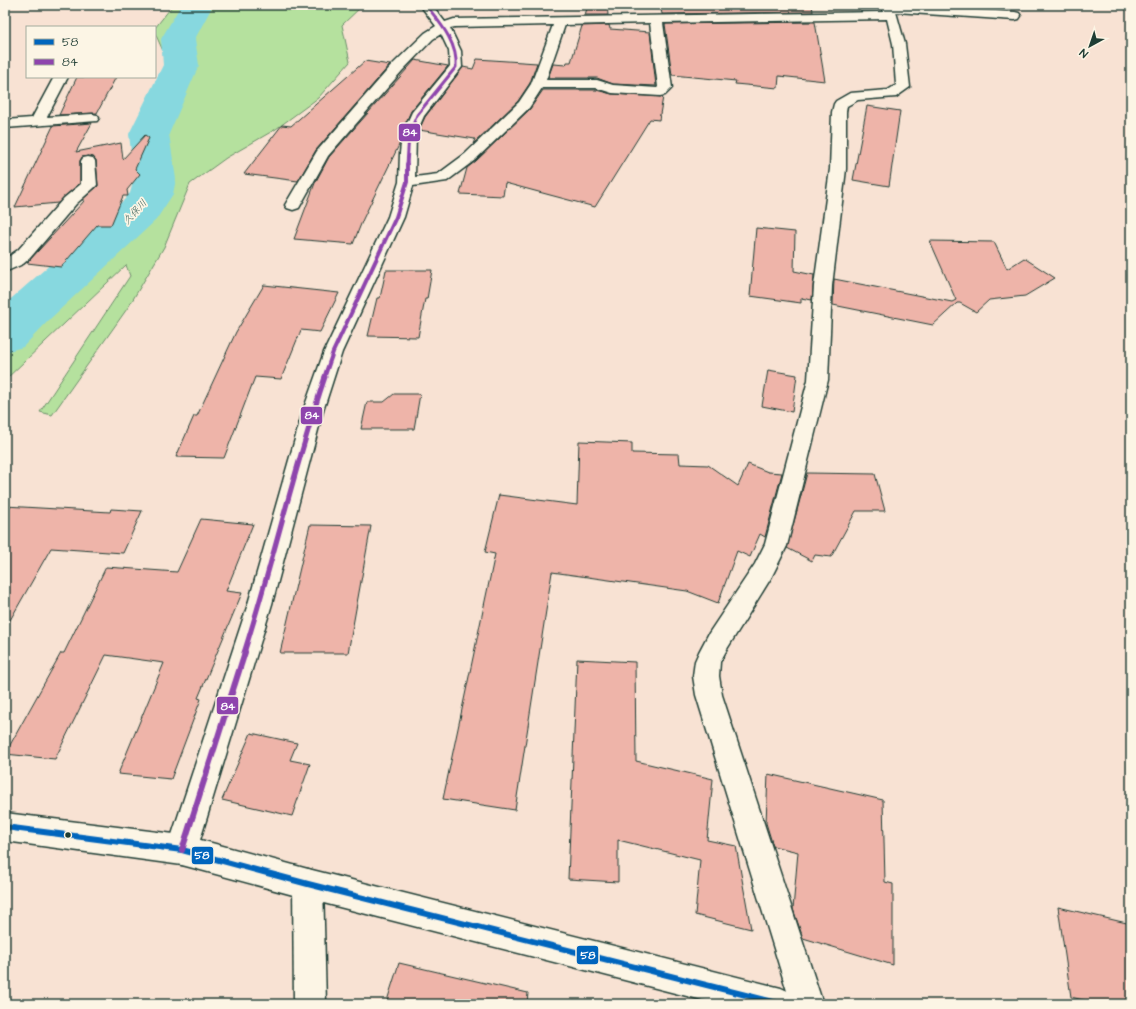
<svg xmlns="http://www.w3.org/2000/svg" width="1136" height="1009" font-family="'Architects Daughter','Klee One',sans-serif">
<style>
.green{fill:#b5e19e;stroke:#6a8f69}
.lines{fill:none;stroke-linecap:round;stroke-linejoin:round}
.river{fill:#87d8df;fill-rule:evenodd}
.building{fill:#eeb4a9;stroke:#1f3d34}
.minor-casing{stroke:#1f3d34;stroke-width:3}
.highway-casing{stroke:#1f3d34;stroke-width:3}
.minor{fill:#fcf5e5;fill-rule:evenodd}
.highway{fill:#fcf5e5;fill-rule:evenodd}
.bus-1-casing{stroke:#fcf5e5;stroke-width:10}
.bus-2-far3-casing{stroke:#fcf5e5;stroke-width:5}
.bus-2-far2-casing{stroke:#fcf5e5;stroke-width:6}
.bus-2-far1-casing{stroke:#fcf5e5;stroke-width:8}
.bus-2-casing{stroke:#fcf5e5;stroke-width:10}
.bus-1{stroke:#0065bd;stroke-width:6}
.bus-2-far3{stroke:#8e44ad;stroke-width:3}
.bus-2-far2{stroke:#8e44ad;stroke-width:4}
.bus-2-far1{stroke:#8e44ad;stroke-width:5}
.bus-2{stroke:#8e44ad;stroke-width:6}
.bus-dot{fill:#1f3d34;stroke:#fcf5e5;stroke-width:1.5}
.labels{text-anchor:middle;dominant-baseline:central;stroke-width:3.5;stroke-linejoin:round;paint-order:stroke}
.far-water-label{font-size:10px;font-style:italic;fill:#345c56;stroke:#fcf5e5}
.line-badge{stroke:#fcf5e5;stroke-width:1.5}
.badge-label{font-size:11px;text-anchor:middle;font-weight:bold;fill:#fff}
</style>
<rect width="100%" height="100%" fill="#f8e2d3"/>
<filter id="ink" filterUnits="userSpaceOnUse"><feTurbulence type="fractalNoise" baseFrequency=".025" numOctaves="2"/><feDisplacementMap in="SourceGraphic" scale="8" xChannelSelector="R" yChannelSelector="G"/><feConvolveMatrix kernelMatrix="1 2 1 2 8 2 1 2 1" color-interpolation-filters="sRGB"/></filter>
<g filter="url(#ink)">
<!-- green -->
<polygon class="green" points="173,5 363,5 342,25 350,62 318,98 276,129 226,158 190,184 164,247 129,306 52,415 40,412 130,276 126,265 5,380 5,346 139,224 145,183 134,140 172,76 163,51 155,33 155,28"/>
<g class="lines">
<!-- river -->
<polygon class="river" points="181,5 213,5 195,39 199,65 169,134 176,179 173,194 156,220 51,318 23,347 5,352 5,304 124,200 130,193 134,179 129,134 163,65 161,39"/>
</g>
<!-- building -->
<g class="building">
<polygon points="588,5 607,5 608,15 585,15"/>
<polygon points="660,5 812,5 813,12 662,14"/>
<polygon points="815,22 825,81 779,76 778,88 735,84 736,81 672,75 665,24"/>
<polygon points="609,25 610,29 650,32 656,86 613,84 597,78 548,78 553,64 566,65 567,62 571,62 582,26"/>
<polygon points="477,59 537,63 530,83 518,101 473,144 475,139 419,130 425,117 463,67 473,69"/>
<polygon points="415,60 448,66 411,111 401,133 400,143 363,219 353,244 294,239 315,183 329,157"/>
<polygon points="365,61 390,65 316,150 298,181 244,174 282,125 291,126"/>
<polygon points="77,77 116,77 97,113 59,115"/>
<polygon points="543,90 596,90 612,94 663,97 659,120 650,119 595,207 505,183 503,196 460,194 467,168 476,161 530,109"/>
<polygon points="867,106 900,111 889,186 853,180"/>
<polygon points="92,123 76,152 121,143 123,159 145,135 149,138 135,169 140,174 127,190 128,196 123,196 111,225 97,225 61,267 27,263 85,200 82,200 98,186 96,160 93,157 88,156 82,157 80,161 80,183 58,203 15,207 53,126"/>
<polygon points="756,228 795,232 794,271 814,275 812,300 801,298 801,303 750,296"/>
<polygon points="930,241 994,242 1007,269 1024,258 1055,278 1025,296 989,300 976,312 960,303 957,303 933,325 833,305 834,279 952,302 956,300"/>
<polygon points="386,270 432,270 427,299 425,299 418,337 368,336 377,298 380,298"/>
<polygon points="264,285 339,293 320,332 301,330 281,379 255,377 224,458 176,457 194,416 197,416 236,332"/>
<polygon points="768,370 797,375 792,412 762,406"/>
<polygon points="394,394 420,394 414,429 361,429 367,402 384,402"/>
<polygon points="579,441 632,443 632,453 679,454 680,464 708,465 738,486 748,464 768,472 782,473 765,537 760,534 750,557 737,551 718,603 687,591 552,572 515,810 443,799 495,554 485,552 499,495 577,505"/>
<polygon points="807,473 875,474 885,511 856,511 831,557 815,555 812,561 787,548"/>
<polygon points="5,506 110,512 111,509 142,511 123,553 51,548 5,629"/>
<polygon points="201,519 253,524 226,591 242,593 198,698 201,699 171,779 118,774 164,663 106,655 55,759 5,754 61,653 64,653 106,567 177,572"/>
<polygon points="310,525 371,526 348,653 280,653"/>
<polygon points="577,659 635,662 636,761 713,779 707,840 736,846 751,929 695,915 700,860 618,840 618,882 568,879"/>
<polygon points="251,733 297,743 290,760 310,764 292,816 222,800"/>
<polygon points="768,774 883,800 885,882 893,884 893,965 803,938 793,909 798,852 773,846 766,823"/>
<polygon points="1058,907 1131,924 1131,1004 1099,1004 1071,997"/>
<polygon points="399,963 528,993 527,1004 386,1004"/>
</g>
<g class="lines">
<defs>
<g id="minor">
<path d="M420,5H432L445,22L454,19L884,12L880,5L1015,12L1019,13L1021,16L1019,19L1015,20L896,12L905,44L910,87L896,97L858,100L847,106L846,112V169L832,286L828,380L787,546L771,578L727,649L720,662L719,676L722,695L823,1004H791L696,695L693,676L695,661L699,652L709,633L755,564L765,544L808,380L814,286L830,169L832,112L834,104L836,101L850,93L888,90L896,85L893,44L887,19L663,23L672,88L665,95L660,96L612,93L596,88H542L529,108L475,160L447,181L413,186L404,217L342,352L323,411L272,604L197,850L192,860L182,865L172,860L167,850L248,604L303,411L324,352L388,217L399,182L400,153L402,134L412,112L450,66L449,51L441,34L433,39L402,71L328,156L299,208L293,210L287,208L285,205L317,151L392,65L425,33L436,26ZM650,23L658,87L657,88L613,85L597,80H546L565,25ZM553,25L531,84L519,102L465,154L438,174L415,177L416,134L424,116L462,67L461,51L450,28L455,27Z"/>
<polygon points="54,77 68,77 47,117 92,114 97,115 99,118 97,121 5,128 5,120 32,118"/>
<polygon points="88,157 93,158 95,161 97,185 94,188 76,204 30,258 23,264 5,272 5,259 18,250 64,198 81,184 81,161 83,158"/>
<polygon points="308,869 319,873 323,884 326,1004 294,1004 293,884 297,873"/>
</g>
<polygon id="highway" points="5,813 182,835 308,869 781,988 792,993 797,1004 718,1004 308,899 182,865 5,841"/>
</defs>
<!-- minor casing -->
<use href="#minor" class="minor-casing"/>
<!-- highway casing -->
<use href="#highway" class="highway-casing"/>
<!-- minor -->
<use href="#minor" class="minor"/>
<!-- highway -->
<use href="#highway" class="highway"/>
<defs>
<polyline id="bus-1" points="5,827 182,850 308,884 781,1004"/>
<path id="bus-2-far3" d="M407,165L409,134L417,115L456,67C458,43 440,23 426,5"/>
<polyline id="bus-2-far2" points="324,378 333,352 396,217 407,182 407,164"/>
<path id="bus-2-far1" d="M244,653C273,562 294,468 325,377"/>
<polyline id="bus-2" points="182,850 245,652"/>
</defs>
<!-- bus-1 casing -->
<use href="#bus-1" class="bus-1-casing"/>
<!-- bus-2-far3 casing -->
<use href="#bus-2-far3" class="bus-2-far3-casing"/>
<!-- bus-2-far2 casing -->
<use href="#bus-2-far2" class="bus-2-far2-casing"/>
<!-- bus-2-far1 casing -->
<use href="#bus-2-far1" class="bus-2-far1-casing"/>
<!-- bus-2 casing -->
<use href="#bus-2" class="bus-2-casing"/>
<!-- bus-1 -->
<use href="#bus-1" class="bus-1"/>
<!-- bus-2-far3 -->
<use href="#bus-2-far3" class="bus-2-far3"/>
<!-- bus-2-far2 -->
<use href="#bus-2-far2" class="bus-2-far2"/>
<!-- bus-2-far1 -->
<use href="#bus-2-far1" class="bus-2-far1"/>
<!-- bus-2 -->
<use href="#bus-2" class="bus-2"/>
</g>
</g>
<!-- markers -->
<circle class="bus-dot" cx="68" cy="835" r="3.5"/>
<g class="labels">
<!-- far-water labels -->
<g class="far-water-label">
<text transform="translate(135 212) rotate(-47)">久保川</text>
</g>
</g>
<g class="line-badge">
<rect x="398" y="123" width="23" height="19" rx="4" fill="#8e44ad"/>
<rect x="300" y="406" width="23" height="19" rx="4" fill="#8e44ad"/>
<rect x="216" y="696" width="23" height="19" rx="4" fill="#8e44ad"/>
<rect x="191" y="846" width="23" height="19" rx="4" fill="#0065bd"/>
<rect x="576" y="945" width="23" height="20" rx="4" fill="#0065bd"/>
</g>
<g class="badge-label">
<text x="410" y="136">84</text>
<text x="312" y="419">84</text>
<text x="228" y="710">84</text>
<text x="202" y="859">58</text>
<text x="588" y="959">58</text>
</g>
<!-- margin -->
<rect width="1136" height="1009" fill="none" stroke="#fcf5e5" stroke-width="20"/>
<rect x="10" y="10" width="1116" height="989" fill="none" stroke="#1f3d34" stroke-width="1.5" filter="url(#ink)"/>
<!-- legend -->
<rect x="26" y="26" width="130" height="52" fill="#fcf5e5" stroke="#a4ab9e"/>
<rect x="34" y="39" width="20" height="6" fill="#0065bd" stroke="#a4ab9e"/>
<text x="62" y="46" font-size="12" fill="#1f3d34">58</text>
<rect x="34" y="59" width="20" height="6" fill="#8e44ad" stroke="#a4ab9e"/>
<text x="62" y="66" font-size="12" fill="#1f3d34">84</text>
<!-- north arrow -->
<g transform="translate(1090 46) rotate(220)" stroke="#fcf5e5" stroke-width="3" paint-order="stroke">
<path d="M0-3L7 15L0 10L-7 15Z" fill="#1f3d34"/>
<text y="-6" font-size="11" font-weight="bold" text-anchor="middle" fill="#1f3d34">N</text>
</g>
</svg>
